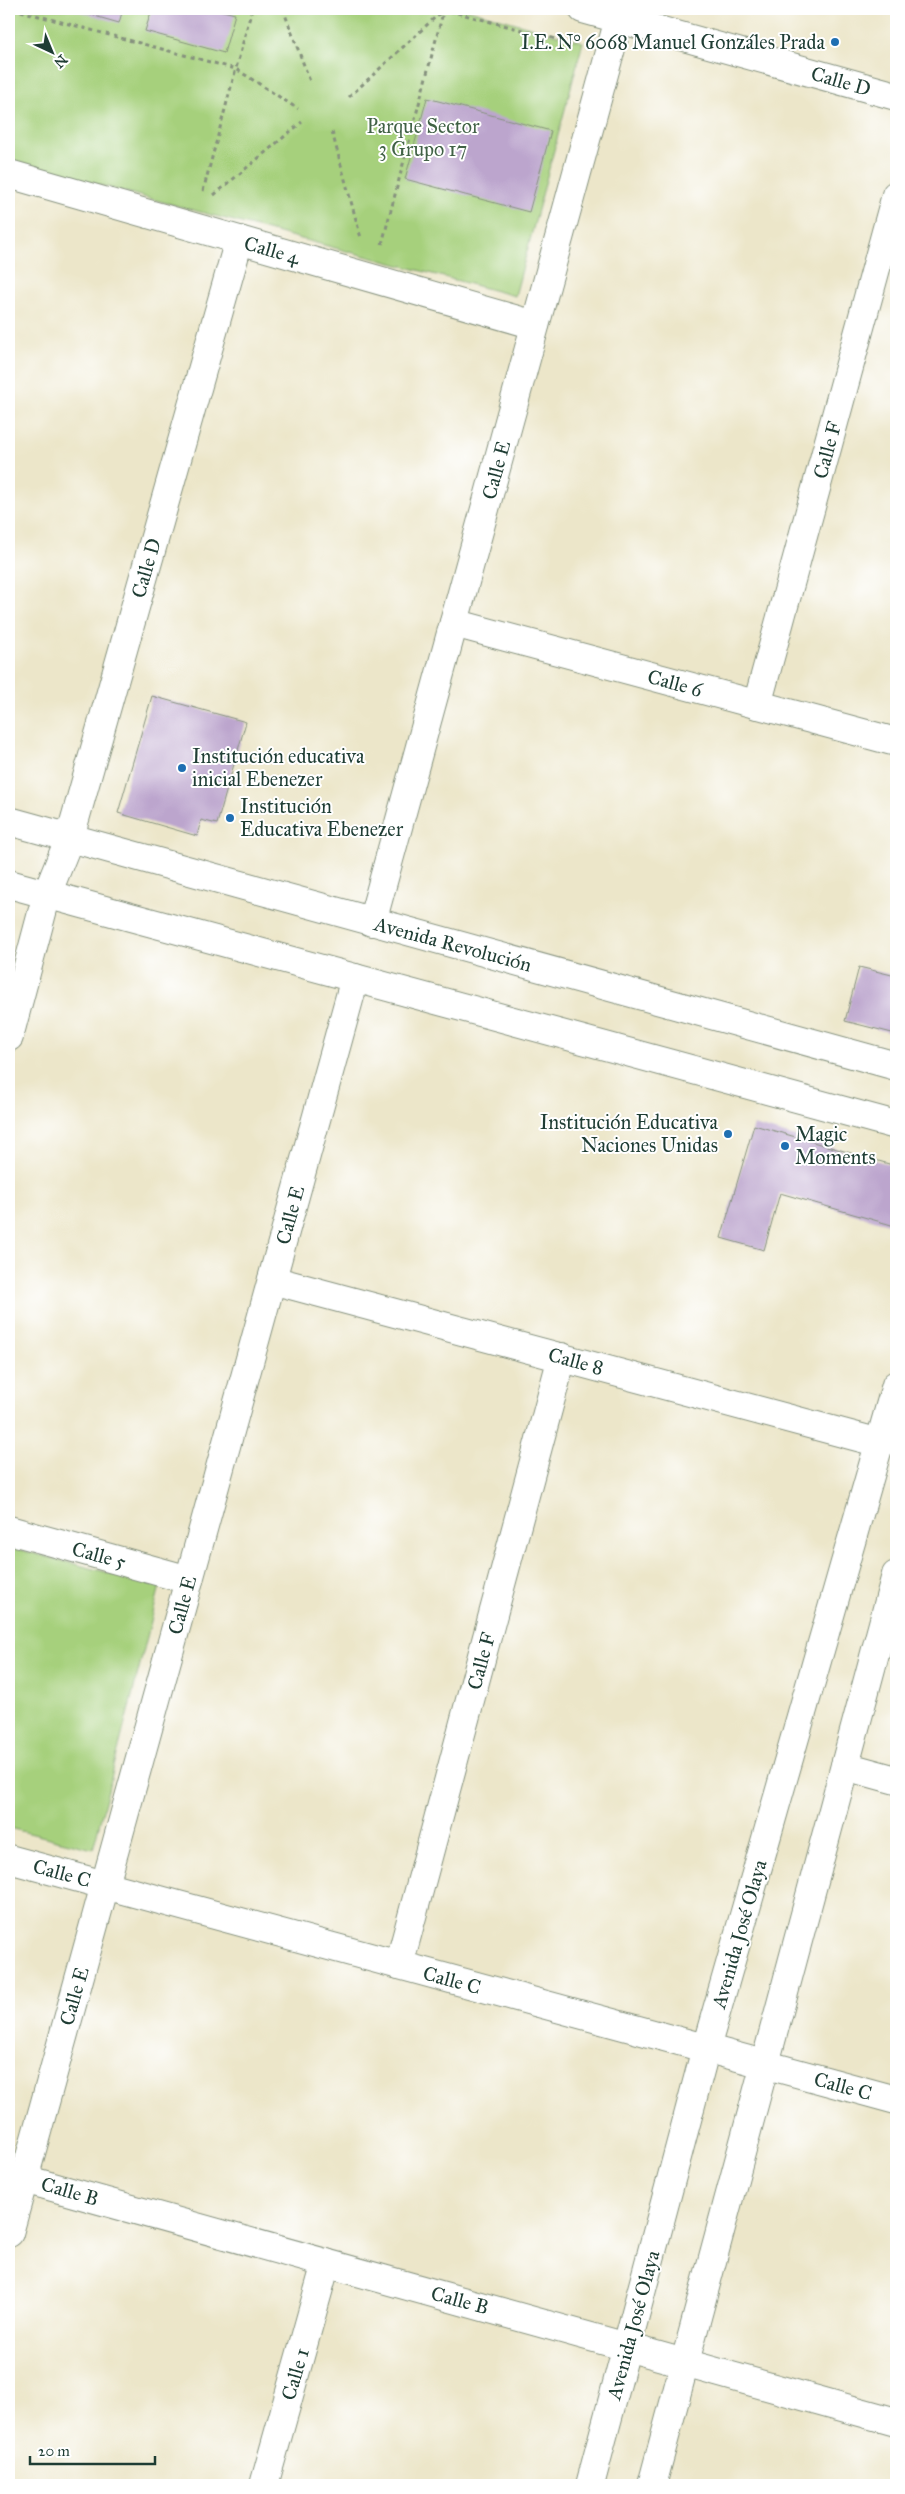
<svg xmlns="http://www.w3.org/2000/svg" width="905" height="2494" font-family="'IM FELL Great Primer',serif">
<style>
.green{fill:#a6d07c;stroke:#628658}
.building{fill:#bca5cd}
.lines{fill:none;stroke-linecap:round;stroke-linejoin:round}
.minor-casing{stroke:#86927e;stroke-width:30}
.path{stroke:#86927e;stroke-width:3;stroke-dasharray:4 4;stroke-linecap:butt}
.minor{stroke:#fff;stroke-width:28}
.poi-dot{fill:#1f6fb2;stroke:#fff;stroke-width:2}
.labels{text-anchor:middle;dominant-baseline:central;stroke-width:4;stroke-linejoin:round;paint-order:stroke}
.poi-label{font-size:20px;fill:#1f3d34;stroke:#fff;text-anchor:start}
.street-label{font-size:20px;fill:#1f3d34;stroke:#fff}
.park-label{font-size:20px;fill:#416246;stroke:#fff}
</style>
<rect width="100%" height="100%" fill="#fff"/>
<filter id="ink" filterUnits="userSpaceOnUse"><feTurbulence type="fractalNoise" baseFrequency=".02" numOctaves="2"/><feDisplacementMap in="SourceGraphic" scale="10" xChannelSelector="R" yChannelSelector="G"/><feConvolveMatrix kernelMatrix="1 2 1 2 8 2 1 2 1" color-interpolation-filters="sRGB"/></filter>
<filter id="wash" filterUnits="userSpaceOnUse"><feTurbulence type="fractalNoise" baseFrequency=".0096" numOctaves="4" result="noise"/><feDisplacementMap in="SourceGraphic" scale="20" xChannelSelector="R" yChannelSelector="G"/><feGaussianBlur stdDeviation="1.12" result="paint"/><feColorMatrix in="noise" values="0 0 0 0 0 0 0 0 0 0 0 0 0 0 0 0 0 1.4 0 .05"/><feComposite in="paint" operator="in"/></filter>
<g filter="url(#wash)">
<rect width="100%" height="100%" fill="#ece6c9"/>
<!-- green -->
<g class="green">
<polygon points="11,9 466,9 583,42 515,296 9,161 9,17"/>
<polygon points="9,1547 160,1586 93,1849 9,1828"/>
</g>
<g id="blocks">
<!-- building -->
<g class="building">
<polygon points="70,9 123,9 119,23"/>
<polygon points="152,9 215,9 235,14 224,53 145,31"/>
<polygon points="427,98 551,131 529,212 405,179"/>
<polygon points="152,696 246,722 217,824 201,820 197,836 118,813"/>
<polygon points="859,967 896,976 896,1034 845,1021"/>
<polygon points="754,1125 896,1166 895,1226 780,1193 764,1250 721,1238"/>
</g>
</g>
</g>
<g filter="url(#ink)">
<use href="#blocks" fill-opacity="0" stroke="#86927e" stroke-width="1"/>
<g class="lines">
<defs>
<g id="minor">
<polyline points="583,9 896,96"/>
<polyline points="9,174 535,325"/>
<polyline points="454,623 896,742"/>
<polyline points="757,705 896,195"/>
<polyline points="9,821 896,1066"/>
<polyline points="9,884 896,1125"/>
<polyline points="372,922 619,19"/>
<polyline points="9,1037 47,894 70,837 239,240"/>
<polyline points="272,1280 880,1443"/>
<polyline points="9,1530 189,1580"/>
<polyline points="845,1766 896,1780"/>
<polyline points="9,1859 896,2100"/>
<polyline points="399,1965 562,1357"/>
<polyline points="24,2179 896,2422"/>
<polyline points="9,2233 355,978"/>
<polyline points="264,2485 326,2263"/>
<polyline points="590,2485 706,2048 896,1385"/>
<polyline points="652,2485 896,1575"/>
</g>
</defs>
<!-- minor casing -->
<use href="#minor" class="minor-casing"/>
<!-- path -->
<g class="path">
<polyline points="13,9 236,69 298,109"/>
<polyline points="283,9 311,84"/>
<polyline points="442,9 564,41"/>
<polyline points="349,97 442,11"/>
<polyline points="332,132 361,238"/>
<polyline points="203,191 252,9"/>
<polyline points="214,195 302,122"/>
<polyline points="382,244 444,9"/>
</g>
<!-- minor -->
<use href="#minor" class="minor"/>
</g>
</g>
<!-- markers -->
<g class="poi-dot">
<circle cx="835" cy="42" r="5"/>
<circle cx="182" cy="768" r="5"/>
<circle cx="230" cy="818" r="5"/>
<circle cx="728" cy="1134" r="5"/>
<circle cx="785" cy="1146" r="5"/>
</g>
<g class="labels">
<!-- poi labels -->
<g class="poi-label">
<text x="825" y="42" text-anchor="end">I.E. N° 6068 Manuel Gonzáles Prada</text>
<text x="192" y="756">Institución educativa<tspan x="192" dy="23">inicial Ebenezer</tspan></text>
<text x="240" y="806">Institución<tspan x="240" dy="23">Educativa Ebenezer</tspan></text>
<text x="718" y="1122" text-anchor="end">Institución Educativa<tspan x="718" dy="23">Naciones Unidas</tspan></text>
<text x="795" y="1134">Magic<tspan x="795" dy="23">Moments</tspan></text>
</g>
<!-- street labels -->
<g class="street-label">
<text transform="translate(841 81) rotate(16)">Calle D</text>
<text transform="translate(272 250) rotate(16)">Calle 4</text>
<text transform="translate(827 450) rotate(-75)">Calle F</text>
<text transform="translate(496 470) rotate(-75)">Calle E</text>
<text transform="translate(146 568) rotate(-74)">Calle D</text>
<text transform="translate(675 683) rotate(15)">Calle 6</text>
<text transform="translate(453 944) rotate(15)">Avenida Revolución</text>
<text transform="translate(290 1215) rotate(-75)">Calle E</text>
<text transform="translate(576 1361) rotate(15)">Calle 8</text>
<text transform="translate(99 1555) rotate(15)">Calle 5</text>
<text transform="translate(182 1605) rotate(-75)">Calle E</text>
<text transform="translate(481 1661) rotate(-75)">Calle F</text>
<text transform="translate(62 1873) rotate(15)">Calle C</text>
<text transform="translate(739 1934) rotate(-74)">Avenida José Olaya</text>
<text transform="translate(452 1980) rotate(15)">Calle C</text>
<text transform="translate(74 1996) rotate(-74)">Calle E</text>
<text transform="translate(843 2086) rotate(15)">Calle C</text>
<text transform="translate(70 2191) rotate(16)">Calle B</text>
<text transform="translate(460 2300) rotate(15)">Calle B</text>
<text transform="translate(633 2325) rotate(-75)">Avenida José Olaya</text>
<text transform="translate(295 2374) rotate(-74)">Calle 1</text>
</g>
<!-- park labels -->
<g class="park-label">
<text x="423" y="126">Parque Sector<tspan x="423" dy="23">3 Grupo 17</tspan></text>
</g>
</g>
<!-- margin -->
<rect width="905" height="2494" fill="none" stroke="#fff" stroke-width="30"/>
<!-- north arrow -->
<g transform="translate(52 52) rotate(136)" stroke="#ffffff" stroke-width="4" paint-order="stroke">
<path d="M0-4L9 19L0 12L-9 19Z" fill="#1f3d34"/>
<text y="-8" font-size="14" font-weight="bold" text-anchor="middle" fill="#1f3d34">N</text>
</g>
<!-- scale -->
<path d="M30 2456v8h125v-8" fill="none" stroke="#1f3d34" stroke-width="2.5"/>
<text x="38" y="2456" font-size="15" fill="#1f3d34" stroke="#ffffff" stroke-width="4" paint-order="stroke">20 m</text>
</svg>
